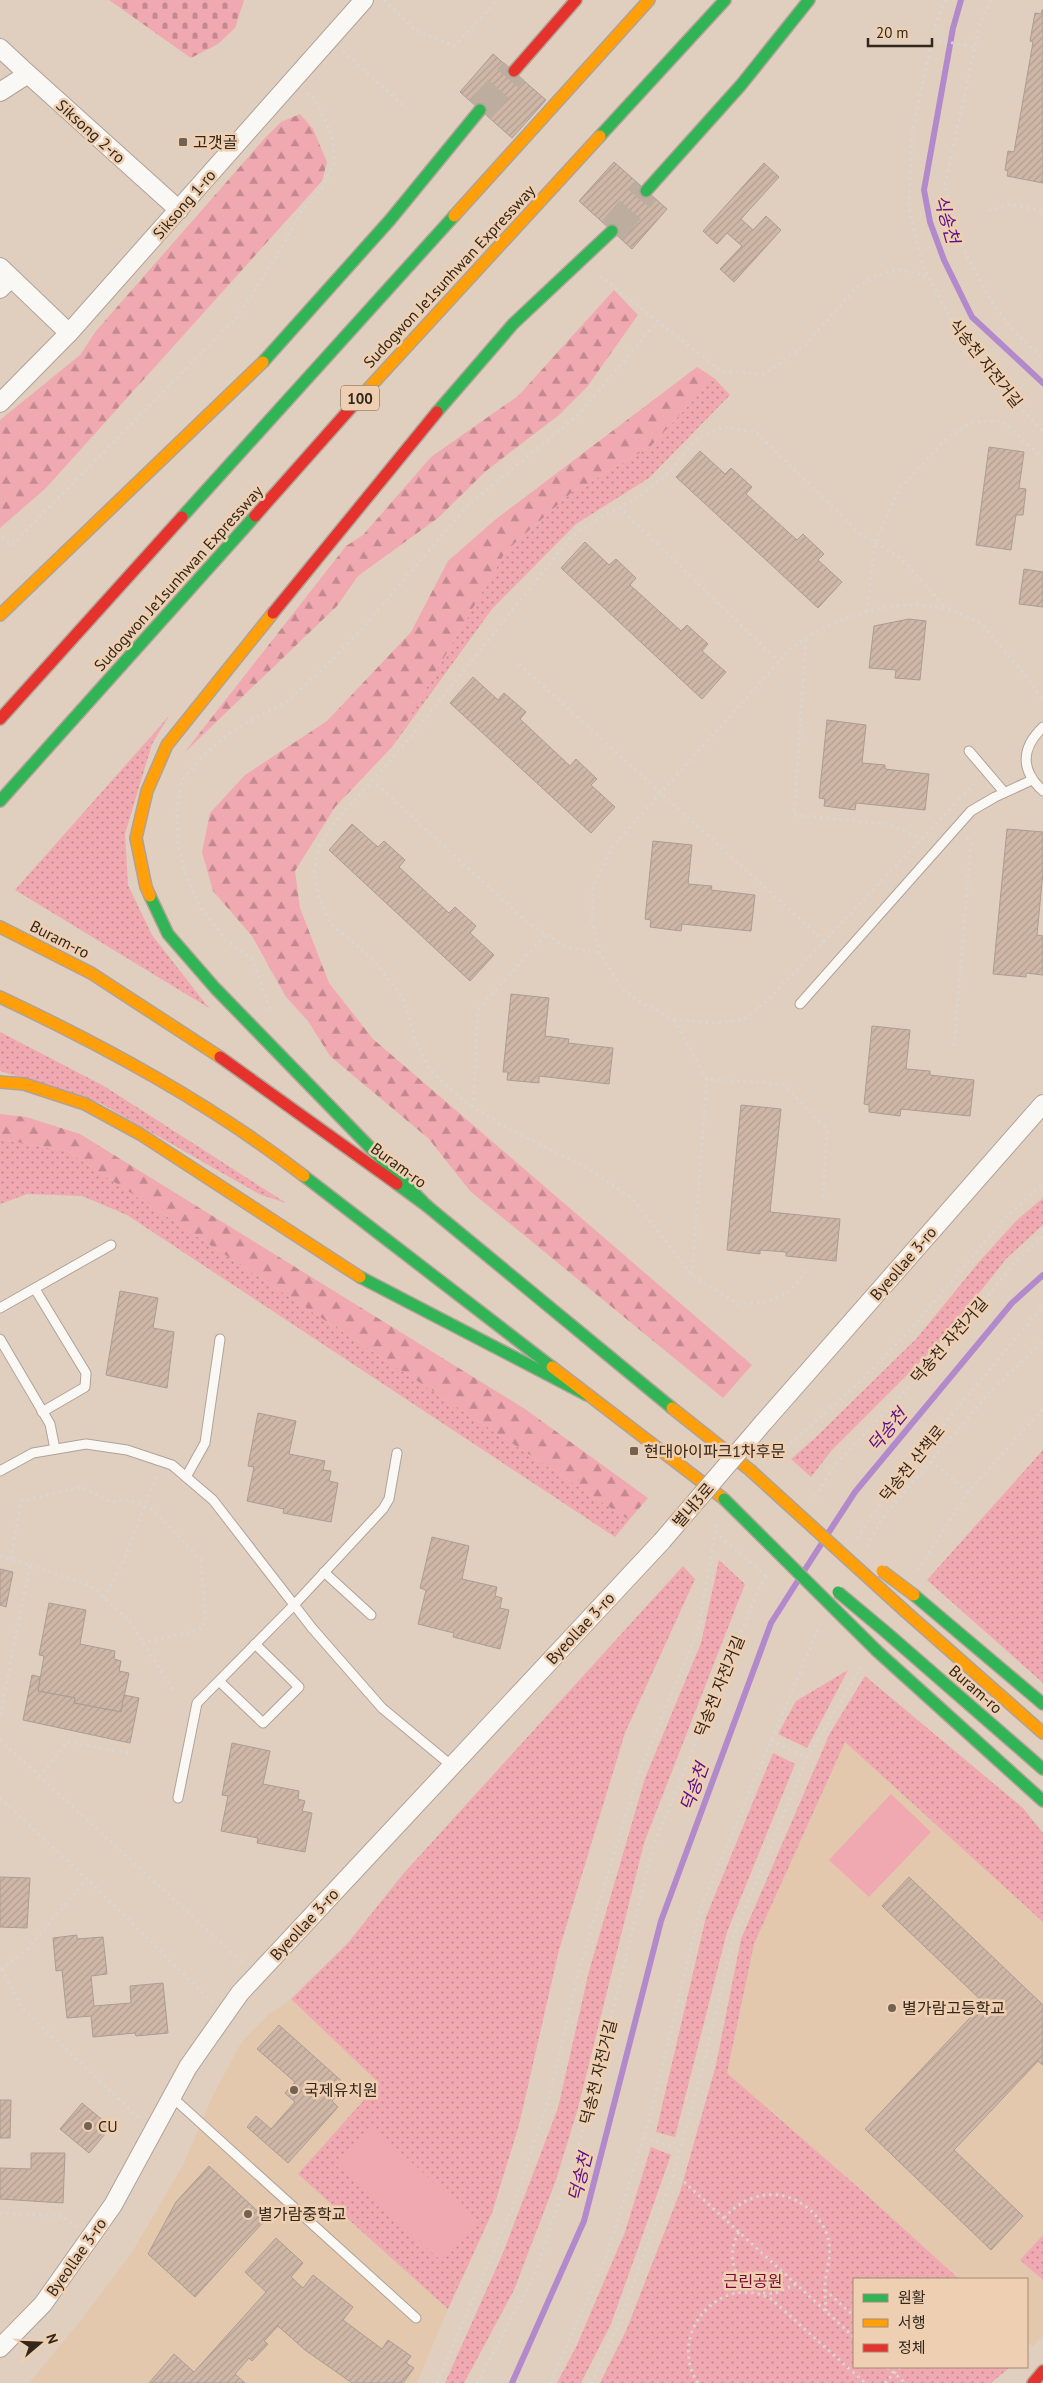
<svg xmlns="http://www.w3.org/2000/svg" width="1043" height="2383" font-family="'PT Sans','Noto Sans KR',sans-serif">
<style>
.built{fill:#e3c8ad}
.green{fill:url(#green-dots)}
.forest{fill:url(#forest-firs)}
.cemetery{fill:url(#cemetery-stones)}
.pitch{fill:#f0a8b1}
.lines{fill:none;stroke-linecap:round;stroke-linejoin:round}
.stream{stroke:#b28acc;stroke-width:6}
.building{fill:url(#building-hatch);stroke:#ab9d92}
.highway-tunnel{stroke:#bdad9e;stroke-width:28;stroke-dasharray:28 14;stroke-linecap:butt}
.lane-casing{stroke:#b0a296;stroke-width:11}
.street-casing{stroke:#b0a296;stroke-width:20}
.fast-casing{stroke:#b0a296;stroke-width:14}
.slow-casing{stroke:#b0a296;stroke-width:14}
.jam-casing{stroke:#b0a296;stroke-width:14}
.path{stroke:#dbd5d0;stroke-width:3;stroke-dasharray:2.5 4;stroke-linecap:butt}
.lane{stroke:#faf8f5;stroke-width:9}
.street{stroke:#faf8f5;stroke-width:18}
.fast{stroke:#30b455;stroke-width:11}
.slow{stroke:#ff9f0a;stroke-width:11}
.jam{stroke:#e5322d;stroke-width:11}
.street-bridge-casing{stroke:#b0a296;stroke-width:20;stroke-linecap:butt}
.fast-bridge-casing{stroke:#b0a296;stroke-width:14;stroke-linecap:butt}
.slow-bridge-casing{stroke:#b0a296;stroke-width:14;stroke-linecap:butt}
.path-bridge{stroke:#dbd5d0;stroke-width:3;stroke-dasharray:2.5 4;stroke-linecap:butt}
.street-bridge{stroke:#faf8f5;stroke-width:18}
.fast-bridge{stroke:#30b455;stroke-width:11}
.slow-bridge{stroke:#ff9f0a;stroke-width:11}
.poi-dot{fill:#706255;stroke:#eecfb1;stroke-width:2}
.labels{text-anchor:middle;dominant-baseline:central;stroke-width:5;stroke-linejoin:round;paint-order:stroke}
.shield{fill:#eecfb1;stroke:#6b5949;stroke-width:1}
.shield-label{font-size:15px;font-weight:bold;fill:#33271c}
.street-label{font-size:16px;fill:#33271c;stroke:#eecfb1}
.poi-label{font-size:16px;fill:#33271c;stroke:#eecfb1;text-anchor:start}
.park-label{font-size:16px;fill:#7a0536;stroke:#eecfb1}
.water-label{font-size:18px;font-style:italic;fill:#5b108d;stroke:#eecfb1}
</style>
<defs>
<pattern id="green-dots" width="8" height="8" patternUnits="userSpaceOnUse" patternTransform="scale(1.25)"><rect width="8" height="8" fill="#f0a8b1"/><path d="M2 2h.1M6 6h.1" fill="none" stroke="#c3898f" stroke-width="1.8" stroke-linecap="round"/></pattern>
<pattern id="forest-firs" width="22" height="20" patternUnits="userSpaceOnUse" patternTransform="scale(1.25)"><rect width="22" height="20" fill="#f0a8b1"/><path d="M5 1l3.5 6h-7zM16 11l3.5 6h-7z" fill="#c3898f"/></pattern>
<pattern id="cemetery-stones" width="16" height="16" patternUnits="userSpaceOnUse" patternTransform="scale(1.25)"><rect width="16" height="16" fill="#f0a8b1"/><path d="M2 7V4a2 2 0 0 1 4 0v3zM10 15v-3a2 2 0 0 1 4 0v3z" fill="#c3898f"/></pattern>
<pattern id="building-hatch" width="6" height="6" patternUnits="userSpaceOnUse" patternTransform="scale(1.25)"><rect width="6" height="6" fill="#cfb7a7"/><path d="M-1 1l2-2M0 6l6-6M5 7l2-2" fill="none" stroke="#b29d8f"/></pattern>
</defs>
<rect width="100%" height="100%" fill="#e0cfbf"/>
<!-- built -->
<g class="built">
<polygon points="845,1742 1043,1922 1043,2235 1020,2260 1043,2280 1043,2336 1033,2347 1027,2341 1027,2279 959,2279 860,2189 727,2073 754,1944"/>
<polygon points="291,1999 379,2083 298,2174 448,2309 417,2383 29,2383 77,2325 131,2254 184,2163 212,2097 241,2043 269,2014"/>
</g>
<!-- green -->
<g class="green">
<polygon points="714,378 730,395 649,478 576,524 492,609 392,747 506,551 571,493 650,447"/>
<polygon points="169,716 152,744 125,834 128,885 152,935 209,1008 15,890"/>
<polygon points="0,1032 104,1086 286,1203 261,1195 100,1103 0,1071"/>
<polygon points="0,1139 67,1151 629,1520 615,1537 127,1215 82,1196 27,1194 0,1204"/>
<polygon points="1043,1198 1043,1225 1006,1259 942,1340 832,1450 811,1477 791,1459 815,1438 917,1338 979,1262 1016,1221"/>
<polygon points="1043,1450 1043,1683 927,1580"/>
<polygon points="719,1560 745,1584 644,1843 578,2108 556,2180 514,2290 464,2383 445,2383 503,2253 558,2108 589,1971 645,1778 701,1643"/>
<polygon points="683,1566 695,1579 625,1733 559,1950 519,2125 492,2213 448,2309 298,2174 379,2083 291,1999 347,1944 404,1873"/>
<polygon points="848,1670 807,1748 778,1734 796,1701"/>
<polygon points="865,1676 1023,1808 1043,1833 1043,1922 845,1742 754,1944 727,2073 860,2189 959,2279 854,2279 854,2367 1010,2367 991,2383 600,2383 626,2331 680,2192 716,2065 741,1939 830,1733"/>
<polygon points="773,1753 795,1764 727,1932 675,2137 656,2132 706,1917"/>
<polygon points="651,2147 671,2155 611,2324 581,2383 557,2383 577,2345 625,2232"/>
<polygon points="1043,2235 1043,2280 1020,2260"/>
</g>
<!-- forest -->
<g class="forest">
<polygon points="300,114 313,129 327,162 322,181 46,488 0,528 0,420 80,355 96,331 264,139 281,122"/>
<polygon points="614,290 638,315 587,387 559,415 486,471 438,518 358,576 337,606 184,753 346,546 363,535 431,457 518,396"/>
<polygon points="697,367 714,378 650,447 571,493 506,551 392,747 335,807 295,871 300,908 329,983 373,1039 752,1365 723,1398 470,1191 429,1139 330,1056 308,1021 286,997 252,936 213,891 202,852 210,813 245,775 327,721 411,632 448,561 496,519"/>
<polygon points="0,1114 26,1117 80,1134 525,1409 648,1498 629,1520 67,1151 0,1139"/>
</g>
<!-- cemetery -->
<polygon class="cemetery" points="109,0 244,0 235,28 218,44 191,58"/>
<!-- pitch -->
<g class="pitch">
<polygon points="891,1794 931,1832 869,1897 829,1860"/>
<polygon points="371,2125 477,2222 441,2261 335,2164"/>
</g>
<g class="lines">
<!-- stream -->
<g class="stream">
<polyline points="961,0 953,28 924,190 930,222 944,260 972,317 1043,383"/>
<polyline points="827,1535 855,1492 1012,1303 1043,1275"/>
<polyline points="804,1571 822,1543"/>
<polyline points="512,2383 584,2221 661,1921 771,1623 799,1579"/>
</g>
</g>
<!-- building -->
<g class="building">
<polygon points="1042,10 1043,10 1043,183 1007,176 1008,171 1005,170 1008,151 1014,152 1033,42 1030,41 1035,13 1041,14"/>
<polygon points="493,54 546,100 512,138 460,92"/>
<polygon points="614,162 667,209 632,249 579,201"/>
<polygon points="764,163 779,177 741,219 753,230 766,216 781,230 734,282 720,269 742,246 727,233 717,244 703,231"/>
<polygon points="989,447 1024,452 1019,488 1026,489 1023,515 1016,515 1011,550 976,545"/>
<polygon points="700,451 725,474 731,468 752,487 746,494 797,540 803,534 824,554 818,560 842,582 818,608 676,477"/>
<polygon points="585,542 609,565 616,559 636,578 630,585 681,631 687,625 708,644 702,651 726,672 702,699 561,568"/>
<polygon points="1024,569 1043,572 1043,607 1019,604"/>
<polygon points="909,619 926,621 920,680 895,678 896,670 869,668 874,626"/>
<polygon points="473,677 498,700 504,693 526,712 520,719 570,766 576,759 597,779 591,785 615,807 591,833 450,703"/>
<polygon points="827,720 866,725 862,763 885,765 885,769 929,774 925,810 856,803 855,810 824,806 825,799 819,798"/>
<polygon points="352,824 378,847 384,841 405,860 399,867 449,913 455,907 476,926 470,933 494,955 470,981 329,850"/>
<polygon points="1007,829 1043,832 1043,872 1037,935 1043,936 1043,975 1026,973 1026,977 993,974"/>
<polygon points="653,841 692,845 688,884 712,886 711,890 755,895 751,931 682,924 681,931 650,927 651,920 645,919"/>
<polygon points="511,994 549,998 545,1036 569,1039 568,1043 613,1048 609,1084 539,1076 539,1083 507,1080 508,1072 503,1072"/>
<polygon points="872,1026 910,1030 906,1069 930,1071 930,1075 974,1080 970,1116 901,1109 900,1116 869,1112 869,1105 864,1104"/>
<polygon points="741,1105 781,1109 770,1212 840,1219 836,1261 786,1256 786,1252 760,1250 760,1254 727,1250"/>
<polygon points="120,1291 158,1298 153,1328 174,1332 167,1388 106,1375"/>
<polygon points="258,1413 296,1421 289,1454 325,1461 323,1470 331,1471 329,1481 338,1483 331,1522 283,1513 284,1509 247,1501 254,1467 248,1466"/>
<polygon points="432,1537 469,1546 462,1579 497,1587 495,1596 502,1598 500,1608 509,1610 500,1649 453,1637 454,1633 418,1624 426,1590 420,1588"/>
<polygon points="0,1569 13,1572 6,1607 0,1605"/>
<polygon points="49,1603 86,1610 80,1644 115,1651 114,1659 121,1661 119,1671 129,1673 121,1712 74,1703 75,1698 38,1691 44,1656 39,1655"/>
<polygon points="32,1675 40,1677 38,1691 75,1698 74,1703 121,1712 124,1695 139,1698 130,1743 23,1720"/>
<polygon points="232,1743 270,1751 263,1784 299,1791 298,1799 305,1801 302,1811 312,1813 305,1852 257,1843 258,1838 221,1831 228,1796 222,1795"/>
<polygon points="0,1877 30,1878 27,1928 0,1927"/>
<polygon points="909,1877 1043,2005 1043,2065 1038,2061 954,2150 1023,2216 991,2250 865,2129 984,2003 882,1906"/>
<polygon points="77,1935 77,1939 103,1937 107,1974 91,1976 94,2006 131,2003 130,1986 163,1983 168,2033 136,2036 135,2033 93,2037 91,2016 67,2018 62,1970 56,1971 53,1938"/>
<polygon points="279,2025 346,2085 332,2101 338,2107 288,2163 247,2127 256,2116 271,2129 295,2102 285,2093 295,2082 257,2049"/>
<polygon points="0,2100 11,2100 10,2138 0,2138"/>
<polygon points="82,2103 111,2127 89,2153 60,2129"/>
<polygon points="31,2153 65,2153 63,2203 0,2199 0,2168 31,2169"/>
<polygon points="209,2166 266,2219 195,2297 148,2254 176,2202"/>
<polygon points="276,2238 303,2263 291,2277 303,2288 313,2275 353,2307 343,2320 382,2349 388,2340 411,2356 406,2363 414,2368 403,2383 352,2383 305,2350 278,2326 264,2341 268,2344 252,2361 249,2358 235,2374 245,2383 149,2383 174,2354 194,2372 266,2292 245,2272"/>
</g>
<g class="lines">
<!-- highway-tunnel -->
<g class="highway-tunnel">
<polyline points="480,110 514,71"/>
<polyline points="612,231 646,191"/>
</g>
<defs>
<g id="lane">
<path d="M1043,727C1021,748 1020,770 1043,791"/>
<polyline points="969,751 1004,792"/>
<polyline points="800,1004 971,811 995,797 1032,780"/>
<polyline points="35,1289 86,1373 85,1387 42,1412"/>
<polyline points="0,1308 111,1245"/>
<polyline points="0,1339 50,1424 55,1449"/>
<polyline points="0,1471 33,1453 86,1444 127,1450 172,1465 213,1500 312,1628 382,1708 452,1766"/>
<polyline points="186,1477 205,1443 220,1339"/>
<polyline points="324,1572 371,1615"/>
<polyline points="219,1681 263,1723 299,1687 255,1644"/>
<polyline points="178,1798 197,1703 294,1605 383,1509 389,1499 397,1453"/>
<polyline points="172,2097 416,2318"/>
</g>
<g id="street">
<polyline points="0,48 28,74"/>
<polyline points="0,92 28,74 179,210"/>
<polyline points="0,267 69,333"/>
<polyline points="0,289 11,278"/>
<polyline points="0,403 69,333 364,0"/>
<polyline points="763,1423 1043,1104"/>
<polyline points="0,2348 43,2304 113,2205 188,2067 240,1993 662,1541"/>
</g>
<g id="fast">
<polyline points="600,136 725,0"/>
<polyline points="646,191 741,85 809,0"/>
<polyline points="263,362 390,220 480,110"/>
<polyline points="437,412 513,324 612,231"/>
<polyline points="182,517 454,216"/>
<polyline points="0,801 255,516"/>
<polyline points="150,896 168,934 215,988 427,1206"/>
<polyline points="304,1176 552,1367"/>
<polyline points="397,1184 427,1206 672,1408"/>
<polyline points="360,1277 587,1395"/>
<polyline points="914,1595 1043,1704"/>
<polyline points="887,1633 1043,1769"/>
<polyline points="877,1651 1043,1801"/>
</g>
<g id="slow">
<polyline points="454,216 649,0"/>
<polyline points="356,402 600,136"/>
<polyline points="0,615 263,362"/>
<polyline points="150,896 146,887 136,838 147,791 167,745 273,613"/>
<polyline points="0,927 91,973 220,1057"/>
<path d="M0,997C106,1047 211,1104 304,1176"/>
<polyline points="0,1082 24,1084 85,1104 140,1134 360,1277"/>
<polyline points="552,1367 724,1499"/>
<polyline points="672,1408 750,1470"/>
<polyline points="906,1612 1043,1733"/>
</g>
<g id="jam">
<polyline points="514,71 576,0"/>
<polyline points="255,516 356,402"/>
<polyline points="273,613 437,412"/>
<polyline points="0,719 182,517"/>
<polyline points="220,1057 397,1184"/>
<polyline points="1033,2383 1043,2371"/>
</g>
</defs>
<!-- lane casing -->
<use href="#lane" class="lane-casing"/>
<!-- street casing -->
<use href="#street" class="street-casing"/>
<!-- fast casing -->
<use href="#fast" class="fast-casing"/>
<!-- slow casing -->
<use href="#slow" class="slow-casing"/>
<!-- jam casing -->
<use href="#jam" class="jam-casing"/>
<!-- path -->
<g class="path">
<polyline points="384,0 415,30 454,46 498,0"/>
<polyline points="946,0 936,22 912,132 909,208 922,264 954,325 1007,394 1043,431"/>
<polyline points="991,0 980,23 945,185 954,230 991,301 1013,330 1043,359"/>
<polyline points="932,39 974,47"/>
<polyline points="343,51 406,108"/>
<polyline points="989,211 1009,204 1043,211"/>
<polyline points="600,276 721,371 764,374 805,345 858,286 874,277 898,269 916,273 930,279"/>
<polyline points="619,507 779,662"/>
<polyline points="2,537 12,545 237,317 273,262 302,211 322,188 335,161 332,136 315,99 307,93"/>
<polyline points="867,612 875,542 900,488 948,437 972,422 1002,421 1043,458"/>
<polyline points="806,640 794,815 888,824 921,839"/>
<polyline points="519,664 824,941"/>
<polyline points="372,780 528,923 566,947 600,953"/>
<polyline points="959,799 974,784"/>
<path d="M955,804L768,1000L743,1020L713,1023L673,1019L642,1003L622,989L600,953L592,921L593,886L612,847L792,647C803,641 813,633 824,628C872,604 934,593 981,624C986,628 991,636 996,641C1013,660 1029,679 1043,701"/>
<polyline points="270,1009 253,960 225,939 201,908 186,877 178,842 177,807 182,780 204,755 229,733 290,699 323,669 362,629 468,505 577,416 657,322"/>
<polyline points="674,1020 707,1079 783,1084 827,1129 823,1198"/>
<polyline points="954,1046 971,844 966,836"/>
<polyline points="473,1107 478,1010 546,934"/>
<polyline points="806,1271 790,1291 765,1302 738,1304 692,1275 632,1198 582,1165 503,1126 464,1101 430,1070 416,1042 404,1000 375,961 330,923 319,898 314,872 319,846 334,823 409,739 571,537 601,517 642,495 670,471 698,438 724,427 756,432 858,532 902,559 946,608"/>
<polyline points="692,1275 707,1079"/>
<polyline points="770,1459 781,1452 863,1379 917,1322 1005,1218 1043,1184"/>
<polyline points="931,1461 968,1492"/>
<polyline points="815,1497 834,1466 951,1343 1015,1262 1043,1236"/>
<polyline points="857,1539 887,1492 1043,1306"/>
<polyline points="867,1546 884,1516 988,1394 1043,1341"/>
<polyline points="0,1556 30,1565 0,1715"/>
<polyline points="11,1559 21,1501 82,1487 110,1502 129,1500 152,1509 201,1560 206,1622 199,1630 143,1643"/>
<polyline points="30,1565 91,1586 129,1620 173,1690"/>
<polyline points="918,1570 968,1492 1043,1409"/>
<polyline points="104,1598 124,1560 157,1474"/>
<polyline points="0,1740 243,1963"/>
<polyline points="771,1740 807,1758"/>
<polyline points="39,1777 67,1742 128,1753"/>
<polyline points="0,1798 87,1879 212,2002"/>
<polyline points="1,1969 26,1951 87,1879"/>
<polyline points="2,1969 22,2008 139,2118"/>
<polyline points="644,2137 680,2150"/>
<polyline points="673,2175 683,2181 854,2337"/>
<polyline points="0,2213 62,2216 76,2227"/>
<path d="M724,2218C749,2190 788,2185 815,2215C820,2221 826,2229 828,2238C832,2254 827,2268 825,2284C824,2293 826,2302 826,2311"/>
<path d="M739,2232C727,2253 732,2273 748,2291"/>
<polyline points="825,2290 854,2316"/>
<polyline points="763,2293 774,2294 796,2284"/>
<polyline points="887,2367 905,2383"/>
<polyline points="437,2383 513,2206 549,2099 579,1970 638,1775 698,1630 717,1524"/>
<polyline points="477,2383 535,2274 587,2118 652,1849 758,1591 769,1573"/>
<polyline points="550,2383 606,2257 649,2121 700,1910 820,1625"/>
<polyline points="591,2383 619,2323 673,2175 705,2058 734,1935 807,1758 861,1667"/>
<path d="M698,2383C666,2335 720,2271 771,2299L865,2383"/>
<polyline points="885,2383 900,2367"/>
</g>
<!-- lane -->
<use href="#lane" class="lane"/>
<!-- street -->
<use href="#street" class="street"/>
<!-- fast -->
<use href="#fast" class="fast"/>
<!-- slow -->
<use href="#slow" class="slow"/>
<!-- jam -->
<use href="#jam" class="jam"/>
<defs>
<polyline id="street-bridge" points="662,1541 763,1423"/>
<g id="fast-bridge">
<polyline points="724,1499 877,1651"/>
<polyline points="838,1592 887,1633"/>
</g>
<g id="slow-bridge">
<polyline points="750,1470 906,1612"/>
<polyline points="882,1571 914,1595"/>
</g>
</defs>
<!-- street-bridge casing -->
<use href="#street-bridge" class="street-bridge-casing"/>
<!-- fast-bridge casing -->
<use href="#fast-bridge" class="fast-bridge-casing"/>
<!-- slow-bridge casing -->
<use href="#slow-bridge" class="slow-bridge-casing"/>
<!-- path-bridge -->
<polyline class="path-bridge" points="715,1532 766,1576"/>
<!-- street-bridge -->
<use href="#street-bridge" class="street-bridge"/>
<!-- fast-bridge -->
<use href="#fast-bridge" class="fast-bridge"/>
<!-- slow-bridge -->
<use href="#slow-bridge" class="slow-bridge"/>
</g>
<!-- markers -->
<g class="poi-dot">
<rect x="178" y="137" width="10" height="10" rx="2.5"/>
<rect x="629" y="1446" width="10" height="10" rx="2.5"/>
<circle cx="892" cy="2008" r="5"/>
<circle cx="294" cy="2090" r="5"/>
<circle cx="88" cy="2126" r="5"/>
<circle cx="248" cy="2214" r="5"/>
</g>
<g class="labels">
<!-- shield labels -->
<rect class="shield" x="341" y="385.5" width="38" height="25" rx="4"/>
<g class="shield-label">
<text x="360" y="398">100</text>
</g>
<!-- street labels -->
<g class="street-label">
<text transform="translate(91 131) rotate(42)">Siksong 2-ro</text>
<text transform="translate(184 204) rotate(-49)">Siksong 1-ro</text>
<text transform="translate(449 276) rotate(-47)">Sudogwon Je1sunhwan Expressway</text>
<text transform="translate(986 363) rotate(52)">식송천 자전거길</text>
<text transform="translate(178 578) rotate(-48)">Sudogwon Je1sunhwan Expressway</text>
<text transform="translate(60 939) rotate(27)">Buram-ro</text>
<text transform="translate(399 1165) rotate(36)">Buram-ro</text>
<text transform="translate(903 1263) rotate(-49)">Byeollae 3-ro</text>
<text transform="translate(949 1340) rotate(-49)">덕송천 자전거길</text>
<text transform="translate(912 1463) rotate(-51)">덕송천 산책로</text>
<text transform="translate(693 1505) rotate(-49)">별내3로</text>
<text transform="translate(580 1628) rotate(-47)">Byeollae 3-ro</text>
<text transform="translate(719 1686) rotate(-68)">덕송천 자전거길</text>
<text transform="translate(976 1689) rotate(41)">Buram-ro</text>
<text transform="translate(304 1924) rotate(-47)">Byeollae 3-ro</text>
<text transform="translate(598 2072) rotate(-76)">덕송천 자전거길</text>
<text transform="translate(76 2257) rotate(-55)">Byeollae 3-ro</text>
</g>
<!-- poi labels -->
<g class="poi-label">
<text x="193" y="142">고갯골</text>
<text x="644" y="1451">현대아이파크1차후문</text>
<text x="902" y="2008">별가람고등학교</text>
<text x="304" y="2090">국제유치원</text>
<text x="98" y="2126">CU</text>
<text x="258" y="2214">별가람중학교</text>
</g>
<!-- park labels -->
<g class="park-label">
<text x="753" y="2281">근린공원</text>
</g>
<!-- water labels -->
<g class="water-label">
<text transform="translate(947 219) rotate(74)">식송천</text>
<text transform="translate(887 1430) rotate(-50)">덕송천</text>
<text transform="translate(694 1787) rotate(-70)">덕송천</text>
<text transform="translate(580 2177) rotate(-76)">덕송천</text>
</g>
</g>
<!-- legend -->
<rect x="853" y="2278" width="175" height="90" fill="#eecfb1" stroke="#a38c75"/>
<rect x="863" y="2294" width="25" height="8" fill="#30b455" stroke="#a38c75"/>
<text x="898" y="2303" font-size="15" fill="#33271c">원활</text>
<rect x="863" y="2319" width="25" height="8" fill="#ff9f0a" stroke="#a38c75"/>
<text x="898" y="2328" font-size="15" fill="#33271c">서행</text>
<rect x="863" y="2344" width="25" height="8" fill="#e5322d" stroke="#a38c75"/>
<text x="898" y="2353" font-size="15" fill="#33271c">정체</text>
<!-- north arrow -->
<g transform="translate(40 2343) rotate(71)" stroke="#eecfb1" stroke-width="4" paint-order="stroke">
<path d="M0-4L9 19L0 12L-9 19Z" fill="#33271c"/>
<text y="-8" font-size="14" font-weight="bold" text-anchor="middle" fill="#33271c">N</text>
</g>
<!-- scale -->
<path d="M868 38v8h64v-8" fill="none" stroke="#33271c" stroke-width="2.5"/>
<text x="876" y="38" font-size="15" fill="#33271c" stroke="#eecfb1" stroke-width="4" paint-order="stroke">20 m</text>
</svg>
